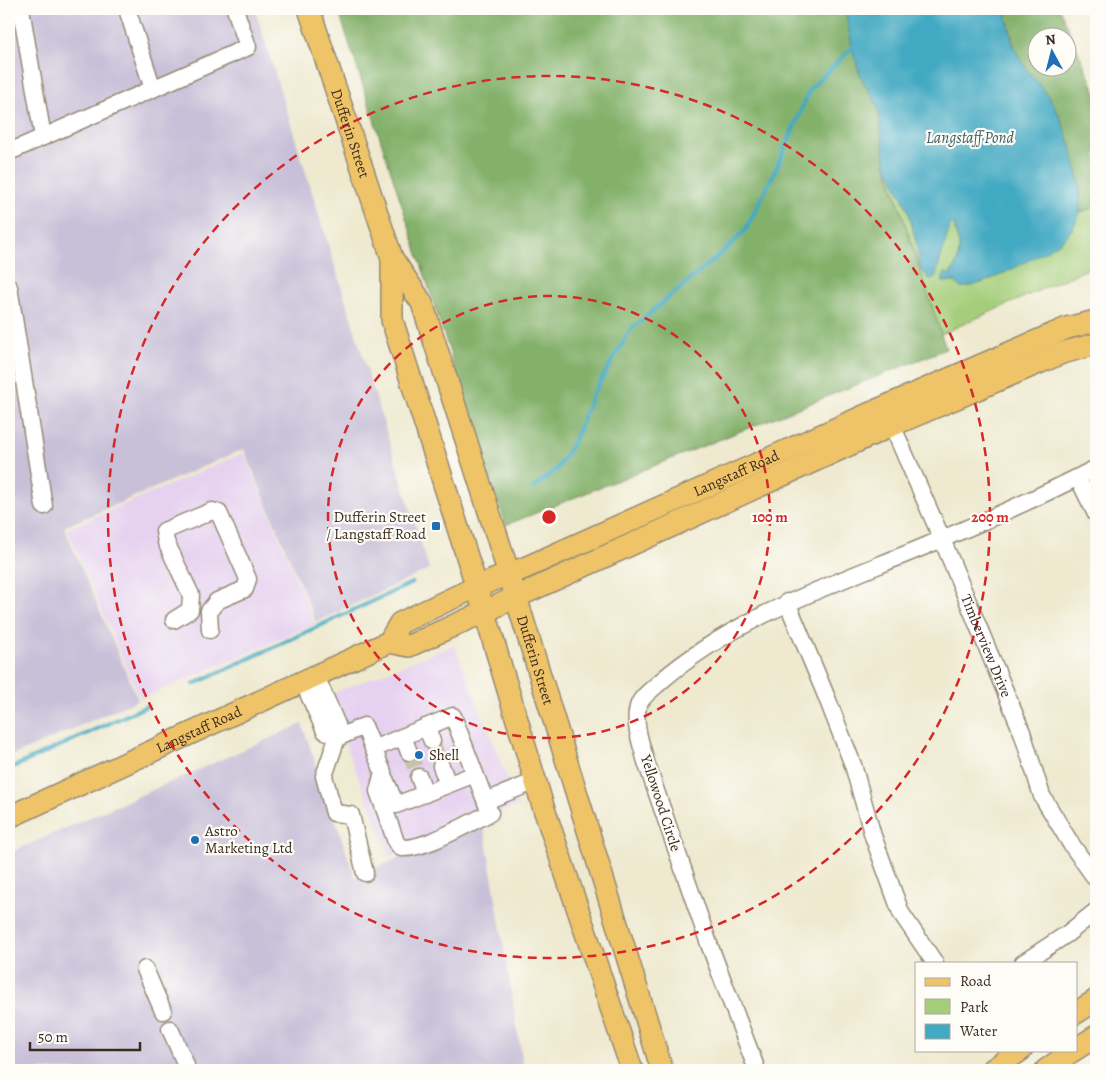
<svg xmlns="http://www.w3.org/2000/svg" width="1105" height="1079" font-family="Alegreya,serif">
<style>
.built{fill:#e6d2f0}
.industrial{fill:#c8bfd8}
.green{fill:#a4ce7a;stroke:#707c4c}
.forest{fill:#83b16a;stroke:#5f6e44;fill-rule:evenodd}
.water{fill:#42a9c2;stroke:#3e6a70}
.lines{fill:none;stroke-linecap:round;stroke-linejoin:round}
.stream{stroke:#42a9c2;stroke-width:4.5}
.minor-tunnel{stroke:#cac3ac;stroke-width:16;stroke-dasharray:16 8;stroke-linecap:butt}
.minor-casing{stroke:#948a76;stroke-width:19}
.major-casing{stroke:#948a76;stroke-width:24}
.minor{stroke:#fff;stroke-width:16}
.major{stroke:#efc469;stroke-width:21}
.ring{fill:none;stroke:#d62828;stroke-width:2.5;stroke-dasharray:9 6}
.poi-dot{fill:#1f6fb2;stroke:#fdfcf7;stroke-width:2}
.labels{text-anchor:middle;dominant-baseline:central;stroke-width:4.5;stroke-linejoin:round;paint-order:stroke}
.street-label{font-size:15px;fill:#3b2a1e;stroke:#fdfcf7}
.poi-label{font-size:15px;fill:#3b2a1e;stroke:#fdfcf7;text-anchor:start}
.water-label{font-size:16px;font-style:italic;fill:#3e5d60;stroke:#fdfcf7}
.centre{fill:#d62828;stroke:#fdfcf7;stroke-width:2.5}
.ring-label{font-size:15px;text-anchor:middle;font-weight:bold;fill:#d62828;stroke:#fdfcf7;stroke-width:4.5;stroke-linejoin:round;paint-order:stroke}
</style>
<rect width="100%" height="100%" fill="#fdfcf7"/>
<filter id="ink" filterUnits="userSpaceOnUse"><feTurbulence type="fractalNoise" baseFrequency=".02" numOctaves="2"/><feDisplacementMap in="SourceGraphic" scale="10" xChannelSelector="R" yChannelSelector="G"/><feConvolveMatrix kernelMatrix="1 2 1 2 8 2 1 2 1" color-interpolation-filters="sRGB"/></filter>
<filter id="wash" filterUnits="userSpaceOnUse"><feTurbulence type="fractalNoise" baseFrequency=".0096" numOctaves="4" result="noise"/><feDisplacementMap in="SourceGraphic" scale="20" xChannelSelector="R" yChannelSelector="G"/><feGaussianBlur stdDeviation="1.12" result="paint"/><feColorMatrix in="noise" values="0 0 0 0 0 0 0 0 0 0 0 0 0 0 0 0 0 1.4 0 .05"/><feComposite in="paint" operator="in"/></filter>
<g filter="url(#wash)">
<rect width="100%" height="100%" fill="#eee9cf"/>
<!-- built -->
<g class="built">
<polygon points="244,453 315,624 140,699 67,529"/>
<polygon points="454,645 518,805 390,857 326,696"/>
</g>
<!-- industrial -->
<g class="industrial">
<polygon points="9,9 255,9 429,569 316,622 244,449 64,527 138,700 9,757"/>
<polygon points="302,724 355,877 483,821 524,1070 9,1070 9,853"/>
</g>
<!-- green -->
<path class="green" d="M886,164L908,210L946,234L951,222L955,225C954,235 958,237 959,245C960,261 953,272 942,282H956L1072,230L1080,212L1096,207V265L941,334Z"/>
<!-- forest -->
<g class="forest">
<polygon points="338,9 845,9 860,75 878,107 886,164 885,163 946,349 506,525"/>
<path d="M1005,9H1060L1096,93V207L1080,212L1078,176L1070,144L1061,120L1050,100L1029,74L1015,50ZM1038,38H1068V68H1038Z"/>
</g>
<!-- water -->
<path class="water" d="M845,9H1005C1009,23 1010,40 1017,53C1027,72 1038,82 1050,99C1067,124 1084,182 1080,212C1079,217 1075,224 1072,229C1064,243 1047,250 1033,258C1010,270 986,285 960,288L956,282L942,281L945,273L951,274C956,266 960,255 959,245C959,238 954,233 955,225L951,223L935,278L929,279L920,268L917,246L908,210L886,164L878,107L860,75L852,48Z"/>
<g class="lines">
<!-- stream -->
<g class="stream">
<polyline points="533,488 556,470 572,445 592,396 630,330 730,246 746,229 776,169 810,89 852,48"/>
<polyline points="194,684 412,583"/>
<polyline points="9,769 147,706"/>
</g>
</g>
</g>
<g filter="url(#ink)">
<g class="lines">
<!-- minor-tunnel -->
<g class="minor-tunnel">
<polyline points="432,741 441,766"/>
<polyline points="409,752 419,777"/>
</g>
<defs>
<g id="minor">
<polyline points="21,9 43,137"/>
<polyline points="127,9 153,89"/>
<polyline points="9,152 248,47 235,9"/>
<polyline points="9,287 44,506"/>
<path id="s1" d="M888,416L942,539L1022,732L1042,796L1071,844L1096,879"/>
<polyline points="1078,478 1096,514"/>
<polyline points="787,602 827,698 853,765 873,836 901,913 935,963"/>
<polyline points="174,620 190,610 191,595 166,542 164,531 212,511 219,513 248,579 245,589 217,601 209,611 210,630"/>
<polyline points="316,676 337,725 335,734 337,738 324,776 334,813 351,815 365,873"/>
<polyline points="303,682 325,731 335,734"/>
<polyline points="426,727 432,741"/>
<polyline points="403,737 409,752"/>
<path d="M337,738L364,726L383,772L378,791L396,842L401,848C424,850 467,824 490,813L453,716L373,749"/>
<polyline points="441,766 448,784"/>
<polyline points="419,777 425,794"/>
<polyline points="385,779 396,805 475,774"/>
<polyline points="486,801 536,781"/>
<polyline points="1023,963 1067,934 1096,911"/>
<polyline points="145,969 163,1011"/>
<polyline points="170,1029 186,1065"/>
<path d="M757,1070L709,944L646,762C642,746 633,724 638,707C640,697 653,689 660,682C741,612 845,581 942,539C994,517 1046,494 1096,468"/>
</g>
<g id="major">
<path id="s2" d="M309,9L392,258L422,303L502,552L662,1070"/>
<polyline points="392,258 392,320 484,610 542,803 632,1070"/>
<path id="s3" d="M389,642L400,623L476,587L527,567L884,407L1067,328L1096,321"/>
<path id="s4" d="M9,817L389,642L409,646L893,425L1062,353L1096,344"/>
<polyline points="1076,1013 1096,1000"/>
<polyline points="1076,1049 1096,1036"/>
<polyline points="992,1070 1021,1050"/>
<polyline points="1046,1070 1074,1050"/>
</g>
</defs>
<!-- minor casing -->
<use href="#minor" class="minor-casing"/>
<!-- major casing -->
<use href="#major" class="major-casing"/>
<!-- minor -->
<use href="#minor" class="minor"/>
<!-- major -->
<use href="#major" class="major"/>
</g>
</g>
<!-- distance rings -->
<g class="ring">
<circle cx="549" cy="517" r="221"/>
<circle cx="549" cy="517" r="441"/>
</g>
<!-- markers -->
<g class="poi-dot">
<rect x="431" y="521" width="10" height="10" rx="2.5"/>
<circle cx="419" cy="755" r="5"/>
<circle cx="195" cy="840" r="5"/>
</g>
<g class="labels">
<!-- street labels -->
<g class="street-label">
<text stroke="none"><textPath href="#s2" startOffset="131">Dufferin Street</textPath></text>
<text stroke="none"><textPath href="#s3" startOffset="390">Langstaff Road</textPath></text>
<text stroke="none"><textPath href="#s1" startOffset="250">Timberview Drive</textPath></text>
<text stroke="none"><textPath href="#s2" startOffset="691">Dufferin Street</textPath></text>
<text stroke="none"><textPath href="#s4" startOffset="209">Langstaff Road</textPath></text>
<text transform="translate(661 803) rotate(72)">Yellowood Circle</text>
</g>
<!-- poi labels -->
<g class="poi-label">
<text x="426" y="517" text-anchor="end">Dufferin Street<tspan x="426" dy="17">/ Langstaff Road</tspan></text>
<text x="429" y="755">Shell</text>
<text x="205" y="831">Astro<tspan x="205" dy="17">Marketing Ltd</tspan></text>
</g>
<!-- water labels -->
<g class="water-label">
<text x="970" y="138">Langstaff Pond</text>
</g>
</g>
<circle cx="549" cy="517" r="8" class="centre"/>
<g class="ring-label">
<text x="770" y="522">100 m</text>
<text x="990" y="522">200 m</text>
</g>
<!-- margin -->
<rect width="1105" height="1079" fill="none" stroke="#fdfcf7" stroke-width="30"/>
<!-- legend -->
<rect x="915" y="962" width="162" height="90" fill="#fdfcf7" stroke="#afa8a0"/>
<rect x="925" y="978" width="25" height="8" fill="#efc469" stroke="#afa8a0"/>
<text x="960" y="986" font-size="15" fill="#3b2a1e">Road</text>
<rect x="925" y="999" width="25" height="15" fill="#a4ce7a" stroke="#afa8a0"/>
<text x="960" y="1012" font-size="15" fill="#3b2a1e">Park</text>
<rect x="925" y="1024" width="25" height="15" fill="#42a9c2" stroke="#afa8a0"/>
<text x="960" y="1036" font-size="15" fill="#3b2a1e">Water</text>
<!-- north arrow -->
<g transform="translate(1052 52) rotate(353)"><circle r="24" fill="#fdfcf7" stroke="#afa8a0"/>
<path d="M0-4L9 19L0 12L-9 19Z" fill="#1f6fb2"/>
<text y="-8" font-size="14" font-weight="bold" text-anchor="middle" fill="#3b2a1e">N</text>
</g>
<!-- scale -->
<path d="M30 1042v8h110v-8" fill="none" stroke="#3b2a1e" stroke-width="2.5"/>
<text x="38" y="1042" font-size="15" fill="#3b2a1e" stroke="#fdfcf7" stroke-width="4" paint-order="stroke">50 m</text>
</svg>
